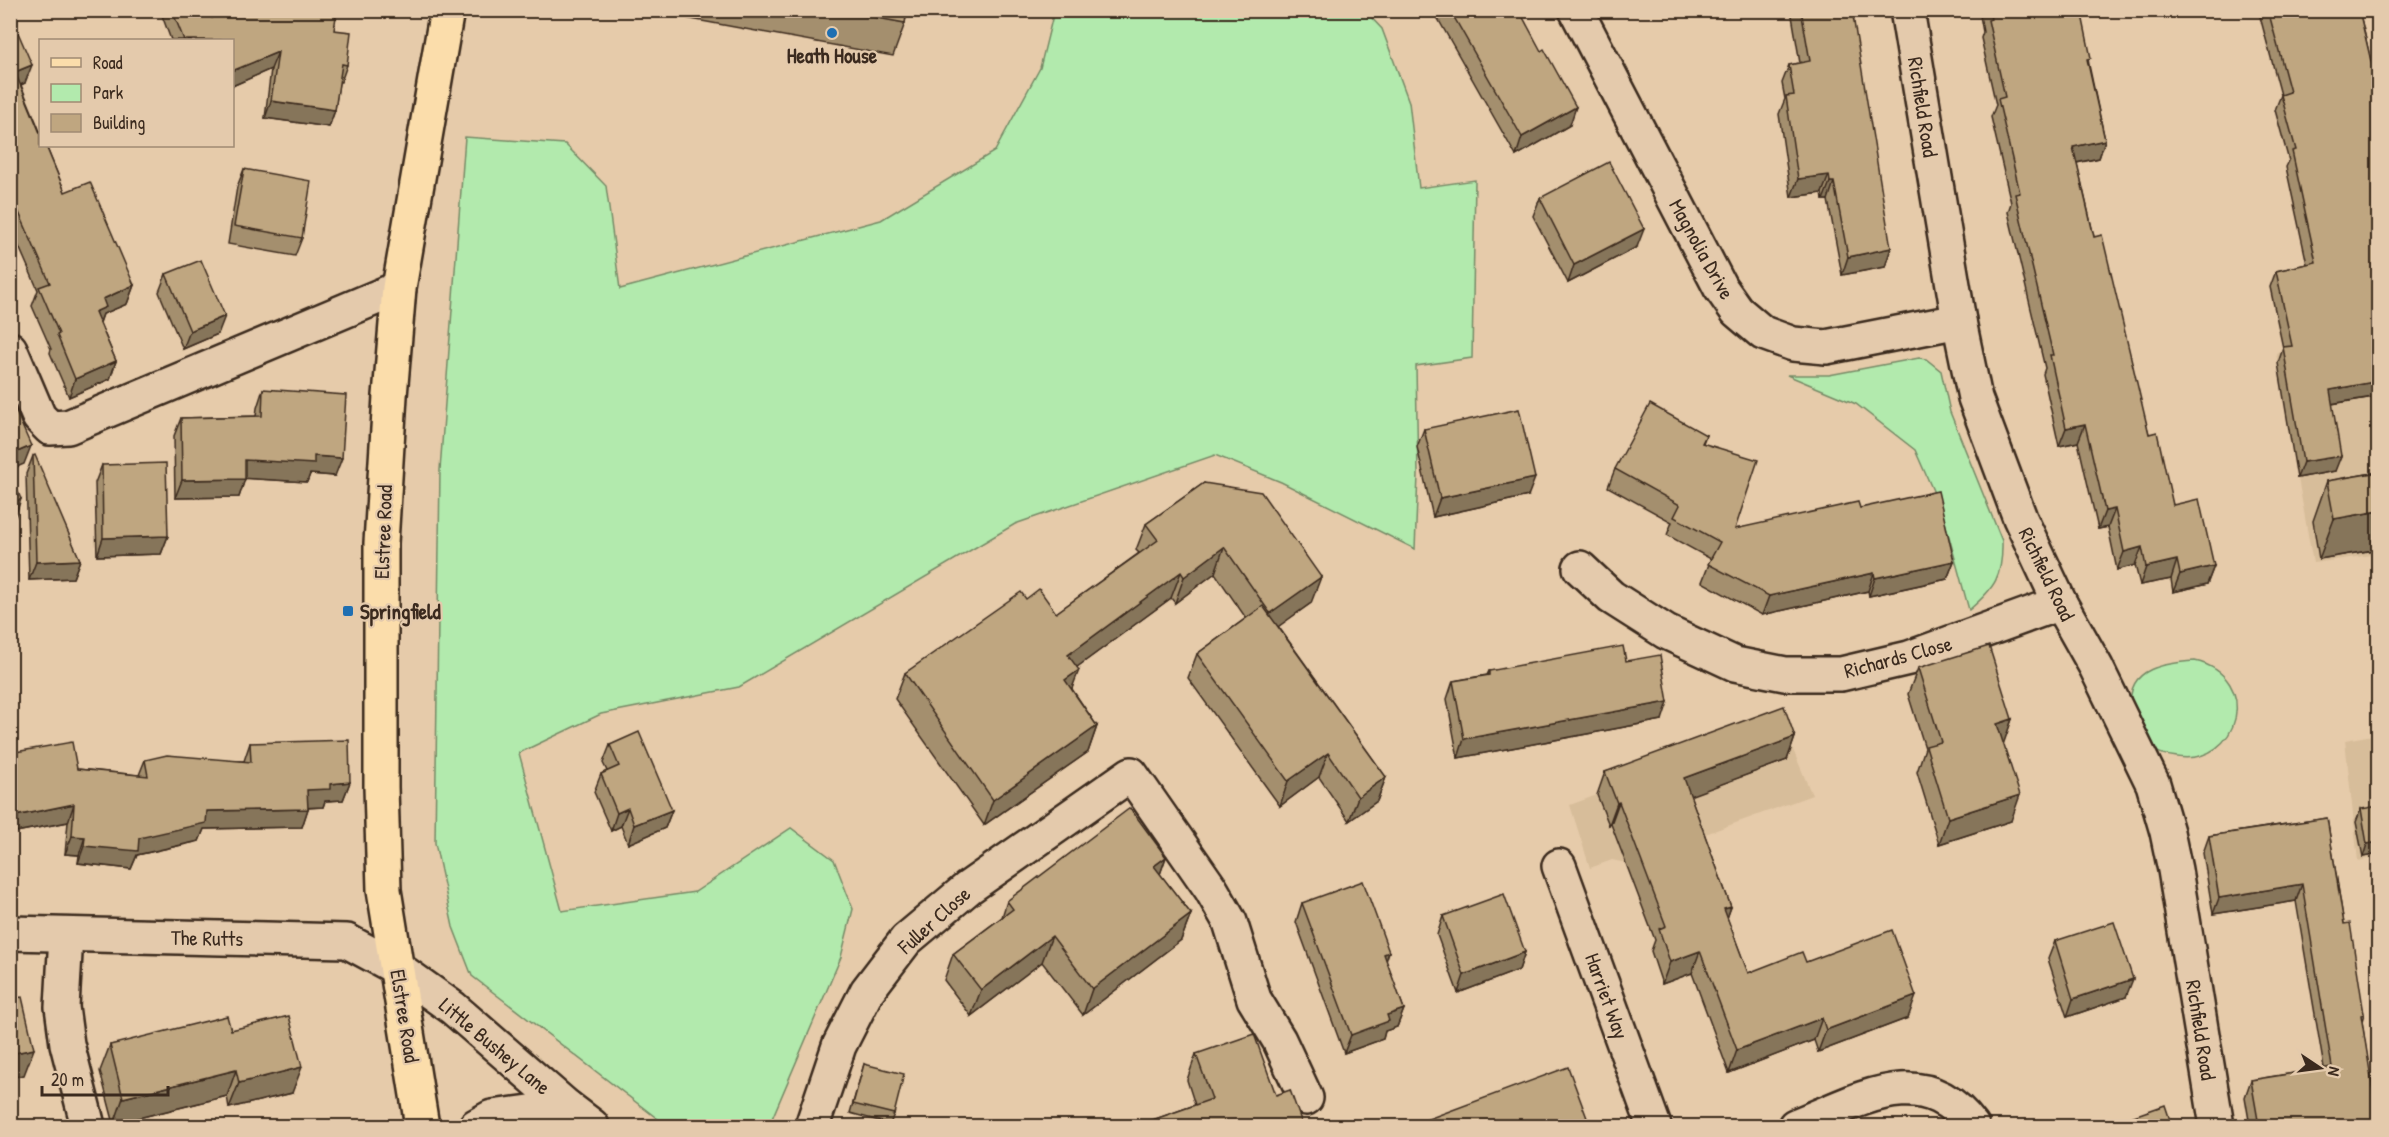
<svg xmlns="http://www.w3.org/2000/svg" width="2389" height="1137" font-family="'Patrick Hand',sans-serif">
<style>
.built{fill:#d7bd9a}
.green{fill:#b2eaad;stroke:#768a66;stroke-width:1.5}
.lines{fill:none;stroke-linecap:round;stroke-linejoin:round}
.minor-casing{stroke:#3b2a1e;stroke-width:38}
.major-casing{stroke:#3b2a1e;stroke-width:38}
.minor{stroke:#e4caac;stroke-width:33}
.major{stroke:#fbddab;stroke-width:33}
.wall{fill:#a48f6e;stroke:#3b2a1e;stroke-width:1.5}
.shaded-wall{fill:#86745a;stroke:#3b2a1e;stroke-width:1.5}
.building{fill:#bfa680;stroke:#3b2a1e;stroke-width:1.5}
.poi-dot{fill:#1f6fb2;stroke:#e4caac;stroke-width:2}
.labels{text-anchor:middle;dominant-baseline:central;stroke-width:4.5;stroke-linejoin:round;paint-order:stroke}
.poi-label{font-size:21px;font-weight:bold;fill:#3b2a1e;stroke:#e4caac}
.street-label{font-size:21px;fill:#3b2a1e;stroke:#e4caac}
</style>
<rect width="100%" height="100%" fill="#e6cbaa"/>
<filter id="ink" filterUnits="userSpaceOnUse"><feTurbulence type="fractalNoise" baseFrequency=".0167" numOctaves="2"/><feDisplacementMap in="SourceGraphic" scale="12" xChannelSelector="R" yChannelSelector="G"/><feConvolveMatrix kernelMatrix="1 2 1 2 8 2 1 2 1" color-interpolation-filters="sRGB"/></filter>
<g filter="url(#ink)">
<!-- built -->
<g class="built">
<polygon points="2378,330 2378,554 2313,563 2276,353"/>
<polygon points="1783,726 1812,795 1626,863 1612,860 1590,868 1570,805"/>
<polygon points="2378,734 2378,857 2358,861 2345,740"/>
</g>
<!-- green -->
<g class="green">
<polygon points="1054,11 1365,11 1382,29 1409,102 1419,188 1475,180 1472,358 1416,366 1418,475 1415,549 1281,482 1215,455 1015,524 739,687 601,714 519,753 562,911 695,892 791,828 834,860 853,909 841,957 771,1121 766,1126 667,1126 472,976 453,927 435,843 440,470 465,137 565,144 606,186 620,289 881,220 995,151 1040,68"/>
<path d="M1919,358L1926,359L1941,371L1950,412L2002,541C2003,576 1995,588 1969,610L1942,511L1915,450L1856,404L1787,375H1829Z"/>
<path d="M2195,661C2263,677 2240,766 2177,757C2170,756 2161,755 2155,750C2149,743 2137,715 2131,705C2127,667 2167,663 2195,661Z"/>
</g>
<g class="lines">
<defs>
<g id="minor">
<polyline points="1576,10 1720,287 1737,311 1763,333 1793,344 1826,347 1959,321"/>
<polyline points="1907,10 1959,321 1975,398 2020,518 2060,603 2096,667 2153,784 2167,832 2175,870 2217,1126"/>
<polyline points="10,349 39,417 50,428 68,427 399,288"/>
<polyline points="1580,568 1611,597 1666,632 1735,664 1785,674 1841,674 1909,658 2060,603"/>
<polyline points="1559,866 1654,1126"/>
<polyline points="10,933 347,941 397,968 453,1008 567,1107 592,1126"/>
<polyline points="66,935 62,1007 67,1044 88,1126"/>
<polyline points="476,1126 492,1117 567,1107"/>
<polyline points="812,1126 839,1046 867,991 906,940 968,888 1131,774 1211,889 1230,922 1254,999 1279,1040 1306,1098"/>
<path d="M1795,1126C1857,1102 1922,1058 1972,1126"/>
</g>
<polyline id="major" points="422,1126 384,890 381,787 381,543 390,396 399,288 447,10"/>
</defs>
<!-- minor casing -->
<use href="#minor" class="minor-casing"/>
<!-- major casing -->
<use href="#major" class="major-casing"/>
<!-- minor -->
<use href="#minor" class="minor"/>
<!-- major -->
<use href="#major" class="major"/>
</g>
<!-- wall -->
<g class="wall">
<polygon points="160,10 209,10 212,18 334,30 347,65 341,82 339,82 335,110 329,127 265,118 271,69 232,86 232,40 171,40"/>
<polygon points="642,10 907,10 905,23 893,56"/>
<polygon points="1433,10 1519,10 1570,125 1516,156"/>
<polygon points="1791,10 1852,10 1885,267 1842,275 1828,200 1823,200 1822,193 1791,197 1779,114 1785,99 1782,83 1789,65 1800,63"/>
<polygon points="1979,10 2081,10 2089,65 2105,140 2099,158 2077,163 2094,237 2149,434 2173,505 2214,566 2207,584 2173,592 2171,579 2140,585 2135,565 2117,570 2108,527 2098,529 2078,442 2059,446 2043,374 2045,368 2008,212 2011,203 1991,117 1996,105 1981,38 1983,32"/>
<polygon points="2254,10 2359,10 2379,95 2379,396 2332,404 2335,471 2297,478 2278,363 2283,348 2270,287 2276,271 2307,264 2286,167 2289,161 2275,110 2281,95 2259,13 2255,14"/>
<polygon points="10,14 25,83 21,85 65,192 134,285 127,304 103,314 100,323 116,361 110,379 69,397 50,353 51,349 32,306 38,290 10,226"/>
<polygon points="244,169 302,238 295,256 228,244 237,187"/>
<polygon points="1540,198 1637,247 1568,283 1533,216"/>
<polygon points="166,274 218,334 183,349 159,292"/>
<polygon points="263,389 335,476 310,474 307,482 245,478 239,497 175,498 174,436 181,418 256,416 257,408"/>
<polygon points="1424,429 1528,496 1433,517 1417,447"/>
<polygon points="1706,435 1703,443 1735,529 1860,508 1954,561 1947,579 1869,596 1868,591 1762,615 1702,582 1711,559 1667,535 1672,522 1608,487 1615,469"/>
<polygon points="33,456 80,560 73,578 29,580 26,474"/>
<polygon points="102,465 168,536 161,554 97,556 95,483"/>
<polygon points="2379,472 2379,549 2319,559 2313,521 2327,481"/>
<polygon points="1204,483 1311,603 1278,626 1386,777 1377,801 1349,821 1319,777 1280,806 1188,678 1197,654 1246,618 1215,573 1175,603 1171,598 1077,667 1072,689 1097,726 1088,752 984,825 895,699 905,673 1026,599 1056,613 1139,553 1136,550 1146,524"/>
<polygon points="1626,661 1662,720 1458,758 1447,699 1453,681 1487,675 1489,671"/>
<polygon points="1918,668 2012,719 2003,743 2011,821 1939,844 1917,772 1925,748 1908,694"/>
<polygon points="2379,726 2379,756 2375,737"/>
<polygon points="1795,737 1787,760 1690,795 1731,907 1727,918 1748,973 1806,962 1908,1018 1818,1052 1814,1040 1729,1073 1692,973 1662,984 1651,951 1655,940 1611,824 1609,825 1597,795 1605,772"/>
<polygon points="250,743 350,782 343,800 325,801 323,807 308,808 302,827 204,829 199,841 137,855 131,869 78,863 79,855 65,854 68,822 10,833 10,753 77,769 139,775 145,760 244,761"/>
<polygon points="610,745 672,810 665,828 628,844 621,826 611,831 594,792 601,774 607,771 603,763"/>
<polygon points="2361,809 2379,854 2363,857 2356,822"/>
<polygon points="2327,818 2344,924 2364,1014 2362,1021 2377,1126 2250,1126 2245,1097 2251,1080 2324,1068 2296,901 2213,914 2203,853 2209,836"/>
<polygon points="1166,857 1160,874 1191,914 1181,940 1083,1015 1042,962 971,1016 944,980 953,954 1002,917 1007,901"/>
<polygon points="1302,903 1386,961 1404,1009 1397,1027 1385,1031 1383,1039 1344,1053 1296,922"/>
<polygon points="1443,916 1525,952 1519,970 1458,993 1437,935"/>
<polygon points="2055,941 2126,997 2067,1017 2048,959"/>
<polygon points="231,1030 292,1093 229,1108 227,1096 114,1124 100,1071 110,1045"/>
<polygon points="1196,1054 1276,1095 1303,1126 1143,1126 1144,1123 1195,1105 1187,1080"/>
<polygon points="864,1064 894,1114 890,1124 850,1113"/>
</g>
<!-- shaded-wall -->
<g class="shaded-wall">
<polygon points="278,52 271,69 232,86 232,71"/>
<polygon points="32,65 25,83 10,89 15,72"/>
<polygon points="271,101 335,110 329,127 265,118"/>
<polygon points="1576,107 1570,125 1516,156 1522,137"/>
<polygon points="2105,140 2099,158 2066,165 2073,147"/>
<polygon points="1829,175 1822,193 1791,197 1798,179"/>
<polygon points="1830,182 1834,182 1828,200 1823,200"/>
<polygon points="1644,229 1637,247 1568,283 1574,265"/>
<polygon points="1891,248 1885,267 1842,275 1848,257"/>
<polygon points="134,285 127,304 103,314 99,325 95,312 103,299"/>
<polygon points="225,316 218,334 183,349 190,331"/>
<polygon points="116,361 110,379 69,397 75,379"/>
<polygon points="2379,381 2379,396 2324,405 2330,390"/>
<polygon points="2085,424 2078,442 2059,446 2066,428"/>
<polygon points="31,446 24,464 10,470 10,455"/>
<polygon points="314,456 342,458 335,476 310,474 307,482 238,478 245,460"/>
<polygon points="2341,456 2335,471 2297,478 2303,462"/>
<polygon points="1535,478 1528,496 1433,517 1440,498"/>
<polygon points="245,479 239,497 175,498 182,480"/>
<polygon points="21,499 15,517 10,519 10,504"/>
<polygon points="2115,509 2108,527 2098,529 2105,511"/>
<polygon points="2379,511 2379,549 2319,559 2334,519"/>
<polygon points="168,536 161,554 97,556 103,538"/>
<polygon points="1224,547 1215,573 1175,603 1184,577"/>
<polygon points="2142,547 2135,565 2117,570 2124,552"/>
<polygon points="80,560 73,578 29,580 36,562"/>
<polygon points="2177,560 2171,579 2140,585 2146,567"/>
<polygon points="1954,561 1947,579 1869,596 1875,578"/>
<polygon points="2214,566 2207,584 2173,592 2180,574"/>
<polygon points="1181,572 1171,598 1058,681 1068,655"/>
<polygon points="1874,573 1868,591 1762,615 1769,596"/>
<polygon points="1321,577 1311,603 1261,639 1270,613"/>
<polygon points="1079,670 1069,696 1065,680"/>
<polygon points="1668,702 1662,720 1458,758 1464,739"/>
<polygon points="2012,719 2003,745 1997,724"/>
<polygon points="1097,726 1088,752 984,825 993,800"/>
<polygon points="1795,737 1787,760 1676,801 1684,778"/>
<polygon points="1328,753 1319,777 1280,806 1288,781"/>
<polygon points="1386,777 1377,801 1349,821 1358,797"/>
<polygon points="350,782 343,800 325,801 323,807 301,808 307,790 330,784"/>
<polygon points="2020,795 2011,821 1939,844 1948,818"/>
<polygon points="1619,802 1611,824 1609,825 1617,803"/>
<polygon points="74,804 68,822 10,833 10,817"/>
<polygon points="628,808 621,826 611,831 617,813"/>
<polygon points="308,809 302,827 204,829 199,841 137,855 131,869 78,863 84,846 139,838 207,811"/>
<polygon points="672,810 665,828 628,844 634,825"/>
<polygon points="72,836 85,837 79,855 65,854"/>
<polygon points="2379,842 2379,854 2363,857 2367,844"/>
<polygon points="1166,857 1157,883 1154,866"/>
<polygon points="2302,884 2296,901 2213,914 2219,898"/>
<polygon points="1731,907 1723,929 1724,909"/>
<polygon points="1191,914 1181,940 1083,1015 1092,989"/>
<polygon points="1052,936 1042,962 971,1016 981,990"/>
<polygon points="1700,951 1692,973 1662,984 1670,962"/>
<polygon points="1389,952 1383,971 1384,954"/>
<polygon points="1525,952 1519,970 1458,993 1464,975"/>
<polygon points="2133,979 2126,997 2067,1017 2073,999"/>
<polygon points="1916,996 1908,1018 1818,1052 1826,1030"/>
<polygon points="1404,1009 1397,1027 1385,1031 1383,1039 1344,1053 1351,1035 1387,1015"/>
<polygon points="1822,1018 1814,1040 1729,1073 1737,1050"/>
<polygon points="34,1049 24,1075 10,1078 10,1054"/>
<polygon points="302,1067 292,1093 229,1108 239,1083"/>
<polygon points="236,1070 227,1096 114,1124 123,1098"/>
<polygon points="2378,1122 2377,1126 2353,1126"/>
</g>
<!-- building -->
<g class="building">
<polygon points="172,10 209,10 212,18 230,10 337,10 334,30 351,32 347,65 342,64 335,110 271,101 278,52 232,71 232,40 184,40"/>
<polygon points="834,10 907,10 905,23"/>
<polygon points="1450,10 1519,10 1541,51 1544,49 1576,107 1522,137"/>
<polygon points="1801,10 1852,10 1891,248 1848,257 1834,182 1830,182 1829,175 1798,179 1786,96 1794,95 1789,65 1810,61"/>
<polygon points="1989,10 2081,10 2091,58 2087,59 2105,140 2073,147 2094,237 2102,235 2149,434 2157,432 2173,505 2199,499 2214,566 2180,574 2177,560 2146,567 2142,547 2124,552 2115,509 2105,511 2085,424 2066,428 2050,355 2053,355 2015,194 2020,193 1998,99 2005,97 1988,20 1991,19"/>
<polygon points="2268,10 2359,10 2379,95 2379,381 2330,390 2341,456 2303,462 2283,347 2292,346 2276,271 2316,262 2292,151 2296,150 2281,95 2290,92"/>
<polygon points="10,14 32,65 15,72 40,133 40,146 46,146 65,192 90,182 134,285 103,299 106,307 95,312 116,361 75,379 57,335 59,334 39,287 50,283 10,192"/>
<polygon points="1609,162 1644,229 1574,265 1540,198"/>
<polygon points="244,169 311,181 302,238 234,226"/>
<polygon points="201,260 225,316 190,331 166,274"/>
<polygon points="263,389 346,395 342,458 314,456 314,464 245,460 245,479 182,480 181,418 262,416"/>
<polygon points="10,398 31,446 10,455"/>
<polygon points="1650,404 1706,435 1702,443 1758,460 1735,529 1858,502 1860,508 1938,491 1954,561 1875,578 1874,573 1769,596 1708,564 1720,542 1674,517 1680,505 1615,469"/>
<polygon points="1519,409 1535,478 1440,498 1424,429"/>
<polygon points="35,455 80,560 36,562 33,456"/>
<polygon points="166,463 168,536 103,538 102,465"/>
<polygon points="2379,472 2379,511 2334,519 2327,481"/>
<polygon points="10,473 21,499 10,504"/>
<polygon points="1204,483 1261,492 1321,577 1270,613 1224,547 1184,577 1181,572 1068,655 1079,670 1065,680 1097,726 993,800 905,673 1021,592 1026,599 1039,589 1056,613 1158,540 1146,524"/>
<polygon points="1263,606 1386,777 1358,797 1328,753 1288,781 1197,654"/>
<polygon points="1623,646 1626,661 1660,655 1668,702 1464,739 1453,681 1489,675 1489,671"/>
<polygon points="1989,646 2012,719 1997,724 2020,795 1948,818 1926,746 1941,742 1918,668"/>
<polygon points="1784,706 1795,737 1684,778 1731,907 1724,909 1748,973 1802,952 1806,962 1892,930 1916,996 1826,1030 1822,1018 1737,1050 1700,951 1670,962 1659,929 1666,926 1619,802 1617,803 1605,772"/>
<polygon points="639,732 672,810 634,825 628,808 617,813 601,774 619,766 610,745"/>
<polygon points="349,740 350,782 330,784 330,789 307,790 308,809 207,811 206,823 139,838 138,851 84,846 85,837 72,836 74,804 10,817 10,753 72,742 77,769 148,776 145,760 167,755 251,762 250,743"/>
<polygon points="2379,806 2379,842 2367,844 2361,809"/>
<polygon points="1130,808 1166,857 1154,866 1191,914 1092,989 1052,936 981,990 953,954 1013,909 1007,901"/>
<polygon points="2327,818 2344,924 2350,923 2364,1014 2361,1015 2378,1122 2353,1126 2259,1126 2251,1080 2332,1067 2302,884 2219,898 2209,836"/>
<polygon points="1363,881 1389,952 1384,954 1404,1009 1387,1015 1389,1021 1351,1035 1302,903"/>
<polygon points="1504,894 1525,952 1464,975 1443,916"/>
<polygon points="2114,922 2133,979 2073,999 2055,941"/>
<polygon points="22,997 34,1049 10,1054 10,999"/>
<polygon points="227,1016 231,1030 289,1016 302,1067 239,1083 236,1070 123,1098 110,1045"/>
<polygon points="1254,1034 1276,1095 1290,1090 1303,1126 1145,1126 1144,1123 1212,1099 1196,1054"/>
<polygon points="864,1064 904,1074 894,1114 853,1104"/>
<polygon points="1568,1067 1590,1126 1425,1126 1423,1121"/>
<polygon points="2165,1105 2172,1126 2119,1126 2117,1122"/>
</g>
</g>
<!-- markers -->
<g class="poi-dot">
<circle cx="832" cy="33" r="6"/>
<rect x="342" y="605" width="12" height="12" rx="3"/>
</g>
<g class="labels">
<!-- poi labels -->
<g class="poi-label">
<text x="832" y="55">Heath House</text>
<text x="360" y="611" text-anchor="start">Springfield</text>
</g>
<!-- street labels -->
<g class="street-label">
<text transform="translate(1923 107) rotate(81)">Richfield Road</text>
<text transform="translate(1702 249) rotate(61)">Magnolia Drive</text>
<text transform="translate(383 532) rotate(-88)">Elstree Road</text>
<text transform="translate(2047 574) rotate(64)">Richfield Road</text>
<text transform="translate(1898 657) rotate(-15)">Richards Close</text>
<text transform="translate(934 920) rotate(-42)">Fuller Close</text>
<text transform="translate(207 938) rotate(1)">The Rutts</text>
<text transform="translate(1607 996) rotate(70)">Harriet Way</text>
<text transform="translate(405 1016) rotate(81)">Elstree Road</text>
<text transform="translate(2201 1030) rotate(81)">Richfield Road</text>
<text transform="translate(495 1046) rotate(40)">Little Bushey Lane</text>
</g>
</g>
<!-- margin -->
<rect width="2389" height="1137" fill="none" stroke="#e4caac" stroke-width="36"/>
<rect x="18" y="18" width="2353" height="1101" fill="none" stroke="#3b2a1e" stroke-width="2" filter="url(#ink)"/>
<!-- legend -->
<rect x="39" y="39" width="195" height="108" fill="#e4caac" stroke="#a08a73" stroke-width="1.5"/>
<rect x="51" y="58" width="30" height="9" fill="#fbddab" stroke="#a08a73" stroke-width="1.5"/>
<text x="93" y="69" font-size="18" fill="#3b2a1e">Road</text>
<rect x="51" y="84" width="30" height="18" fill="#b2eaad" stroke="#a08a73" stroke-width="1.5"/>
<text x="93" y="99" font-size="18" fill="#3b2a1e">Park</text>
<rect x="51" y="114" width="30" height="18" fill="#bfa680" stroke="#a08a73" stroke-width="1.5"/>
<text x="93" y="129" font-size="18" fill="#3b2a1e">Building</text>
<!-- north arrow -->
<g transform="translate(2320 1068) rotate(103)" stroke="#e4caac" stroke-width="4.5" paint-order="stroke">
<path d="M0-4.5L10 22L0 15L-10 22Z" fill="#3b2a1e"/>
<text y="-9" font-size="16" font-weight="bold" text-anchor="middle" fill="#3b2a1e">N</text>
</g>
<!-- scale -->
<path d="M42 1086v9h126v-9" fill="none" stroke="#3b2a1e" stroke-width="3"/>
<text x="51" y="1086" font-size="18" fill="#3b2a1e" stroke="#e4caac" stroke-width="4.5" paint-order="stroke">20 m</text>
</svg>
